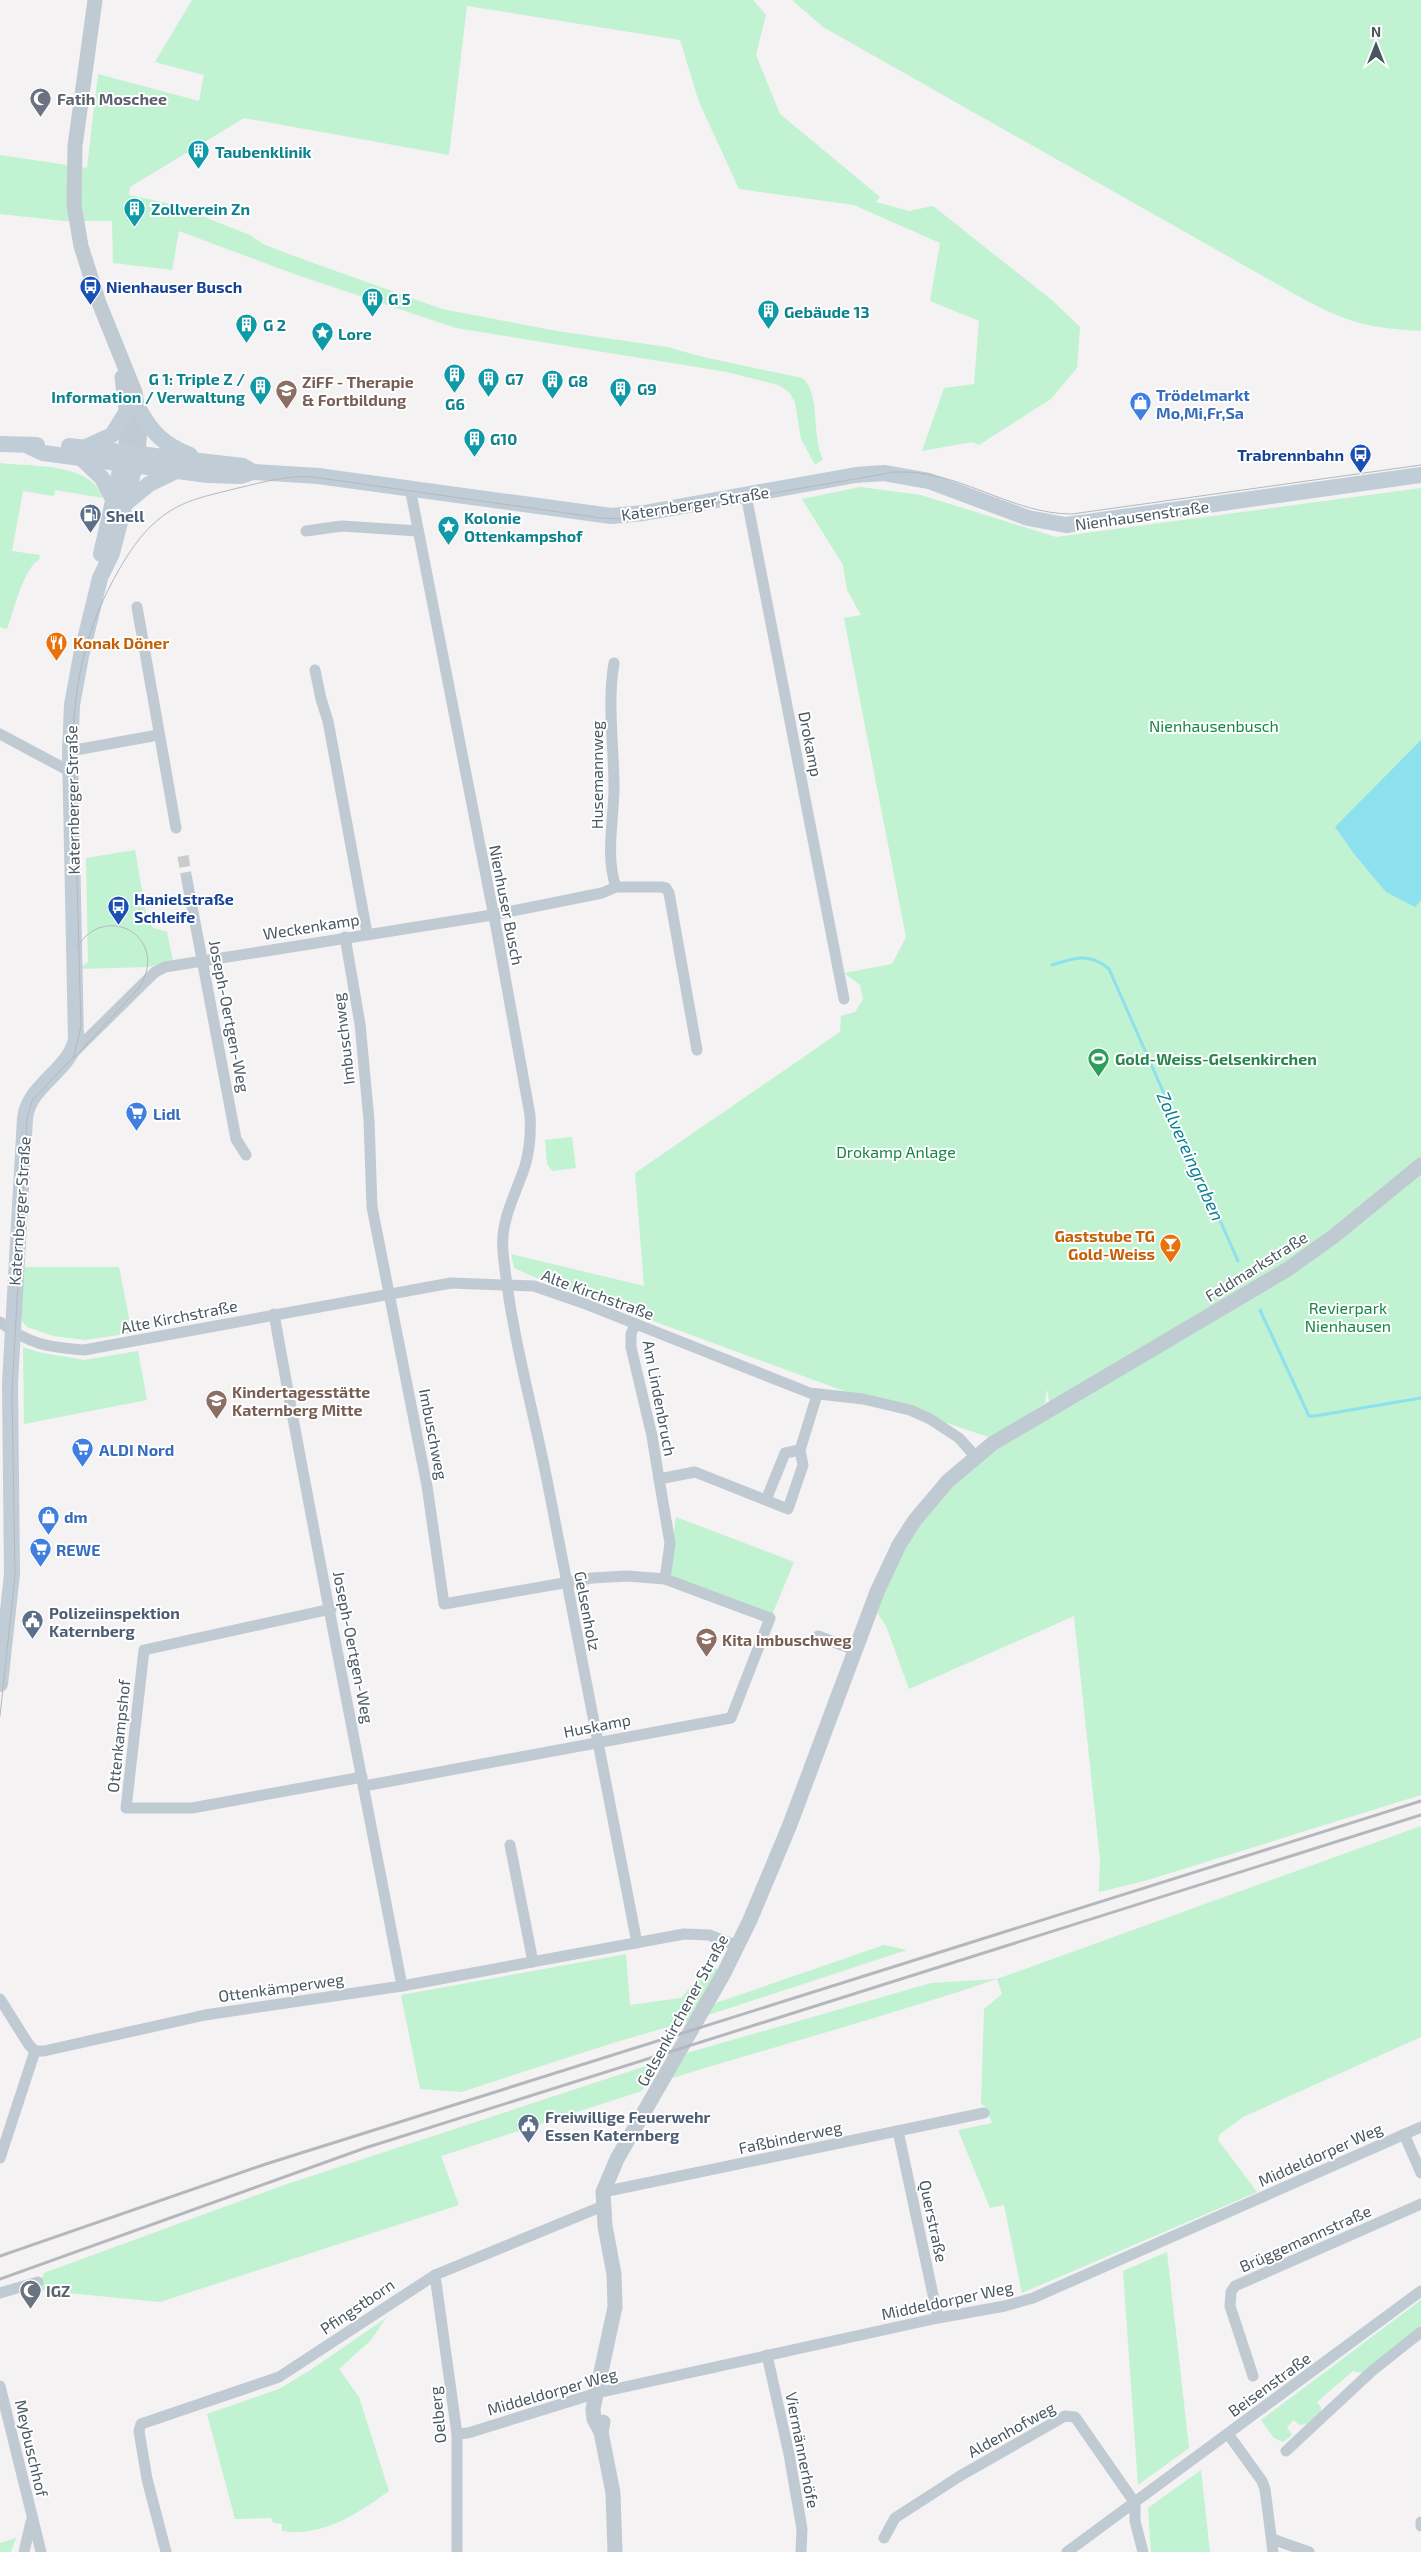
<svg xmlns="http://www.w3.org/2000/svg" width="1421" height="2552" font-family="'Exo 2',sans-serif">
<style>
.green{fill:#c1f2d1}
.water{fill:#8de1ef}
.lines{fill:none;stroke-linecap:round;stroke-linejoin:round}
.stream{stroke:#8de1ef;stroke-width:3}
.minor-tunnel{stroke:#c9cbce;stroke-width:11;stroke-dasharray:11 5.5;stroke-linecap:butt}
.minor{stroke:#c0cad2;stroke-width:11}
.tertiary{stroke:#c0cad2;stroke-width:15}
.secondary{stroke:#c0ccd6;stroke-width:16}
.tram{stroke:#b4b8bd;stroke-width:1}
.rail{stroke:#b4b8bd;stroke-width:3}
.labels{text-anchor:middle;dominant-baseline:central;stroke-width:4;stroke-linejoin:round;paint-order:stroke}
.worship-label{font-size:16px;font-weight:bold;fill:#5b616d;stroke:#fff;text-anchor:start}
.culture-label{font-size:16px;font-weight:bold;fill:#0d838f;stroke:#fff;text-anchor:start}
.transit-label{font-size:16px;font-weight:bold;fill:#164399;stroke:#fff;text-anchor:start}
.education-label{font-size:16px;font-weight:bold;fill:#785e54;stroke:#fff;text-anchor:start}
.shop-label{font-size:16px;font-weight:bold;fill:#366cbe;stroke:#fff;text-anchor:start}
.street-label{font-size:16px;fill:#495761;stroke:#fff}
.service-label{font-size:16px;font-weight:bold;fill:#4e5e75;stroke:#fff;text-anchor:start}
.food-label{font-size:16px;font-weight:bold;fill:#c56008;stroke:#fff;text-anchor:start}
.park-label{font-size:16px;fill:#158747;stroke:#fff}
.leisure-label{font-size:16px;font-weight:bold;fill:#27864d;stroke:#fff;text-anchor:start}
.water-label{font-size:18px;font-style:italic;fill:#0a7f93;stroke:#fff}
</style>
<rect width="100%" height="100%" fill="#f4f2f2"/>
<!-- green -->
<g class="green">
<path d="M192,0H753L766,15L756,55L780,114L880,197L876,202L909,211L933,206L1053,301L1080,327L1077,368L1051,399L979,445L972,442L922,451L944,388L974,384L979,321L930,301L940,243L854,205L739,189L699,102L680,40L467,6L449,155L244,118L130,187L129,195L171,204L250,235L263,244L291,255L442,309L557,331L667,347L703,357L802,378C821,391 811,438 823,459L815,465L801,439L795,402L789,392L778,385L727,372L456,328L294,274L179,231L172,270L113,263L112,221H64L0,214V155L87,168L98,74L199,101L204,75L155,62Z"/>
<path d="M792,0H1421V331C1371,328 1351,324 1307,301L823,27Z"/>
<path d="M0,463C32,467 91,462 103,498L55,490L54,496L23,491L12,551L40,555L39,560C24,567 13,613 7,629L0,627Z"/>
<polygon points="860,487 921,495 1056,537 1421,488 1421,1164 1334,1235 1050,1407 1047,1389 1045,1403 991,1438 903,1408 841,1390 534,1277 514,1268 511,1254 644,1286 635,1173 840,1032 841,1016 855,1012 863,999 860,985 844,973 892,964 906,937 844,618 861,615 847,590 843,565 802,499"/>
<polygon points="135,850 146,913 153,928 167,932 173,961 148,967 79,969 88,962 86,858"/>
<polygon points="572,1137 576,1168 552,1171 547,1164 545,1140"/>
<polygon points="1421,1166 1421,1795 1148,1880 1099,1892 1100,1859 1074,1616 909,1689 886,1626 877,1612 890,1571 916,1522 981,1460 1222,1310"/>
<polygon points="25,1267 119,1267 132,1333 85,1340 53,1336 27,1327 22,1321 15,1290"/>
<polygon points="23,1347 38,1352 84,1360 138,1351 147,1400 24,1424"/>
<polygon points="676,1517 794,1562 772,1615 668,1577"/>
<path d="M1421,1826V2037L1243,2117L1220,2134L1218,2140L1257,2192L1022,2293L1004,2205L990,2208L958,2130L992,2123L986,2107L981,2104L984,2009L1002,1994L997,1979C888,2016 776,2046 666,2080L683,2054L931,1983L997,1979Z"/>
<polygon points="884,1945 907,1950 705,2016 710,2005"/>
<polygon points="626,1954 630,2005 681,1998 710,1965 723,1972 692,2020 613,2043 461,2092 420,2089 401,1995"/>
<polygon points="661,2061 642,2091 441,2156 459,2205 160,2302 38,2290 44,2273 281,2186"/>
<polygon points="1167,2252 1189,2448 1138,2485 1123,2271"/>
<polygon points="1421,2300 1421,2326 1363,2373 1353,2371 1317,2402 1321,2407 1321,2412 1308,2424 1299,2425 1294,2420 1287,2427 1292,2435 1283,2442 1274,2438 1261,2420"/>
<path d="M386,2318L371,2340L339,2369L359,2397L389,2491C357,2514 323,2537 282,2531V2524L273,2523L271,2518L235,2519L207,2414L279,2389L309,2371Z"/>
<polygon points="1201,2470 1210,2552 1151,2552 1148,2508"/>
<polygon points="16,2538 11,2552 0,2552 0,2543"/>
</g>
<!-- water -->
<polygon class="water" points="1421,740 1421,900 1415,907 1386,892 1355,855 1335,827"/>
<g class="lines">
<!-- stream -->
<g class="stream">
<path d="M1052,965C1073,958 1091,952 1109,969L1238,1261"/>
<polyline points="1260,1310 1309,1416 1315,1416 1421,1398"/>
</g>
<!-- minor-tunnel -->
<polyline class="minor-tunnel" points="183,856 187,880"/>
<!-- minor -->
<g class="minor">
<path d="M410,488L497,932L530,1115C531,1132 530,1149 525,1166C516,1194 500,1220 503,1251C510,1329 532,1404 547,1480C577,1635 607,1789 637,1943"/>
<polyline points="746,495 844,999"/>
<polyline points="306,531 342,526 418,531"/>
<polyline points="137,607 176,828"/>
<path d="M614,663C607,703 614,746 614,787C614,819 605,856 616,887"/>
<polyline points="315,670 321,699 328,721 367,933"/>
<polyline points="0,734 71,772"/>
<polyline points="70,751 158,735"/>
<polyline points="187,880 236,1139 246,1155"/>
<polyline points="345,937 360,1024 369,1120 372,1207 427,1486 444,1604 592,1578 627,1576 665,1579 770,1618 731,1718 364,1786"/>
<polyline points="73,1053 155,972 165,967 492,915 602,893 616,887 661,887 666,888 669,893 697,1050"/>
<path d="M274,1314C314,1538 359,1762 402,1986"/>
<path d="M0,1322C30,1345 48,1347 84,1350L451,1283L534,1286L583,1303L810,1393L863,1399L910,1410L930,1419L959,1438L975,1456"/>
<polyline points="635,1324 631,1334 631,1347 652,1436 659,1479 695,1472 788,1509 803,1465 800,1450 817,1395"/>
<polyline points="659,1479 670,1543 665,1579"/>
<polyline points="766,1500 785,1453 800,1450"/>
<polyline points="331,1609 144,1650 126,1808 192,1808 362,1777"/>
<polyline points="818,1636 855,1650"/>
<polyline points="510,1845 533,1962"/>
<polyline points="0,1999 29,2045 35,2051"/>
<polyline points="35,2051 44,2051 205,2015 402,1986 684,1934 709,1935 738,1946"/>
<polyline points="898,2131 938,2318"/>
<polyline points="1404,2134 1421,2173"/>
<polyline points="0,2158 35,2051"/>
<polyline points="603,2192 984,2113"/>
<polyline points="435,2275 457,2434 457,2552"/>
<polyline points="0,2293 38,2282"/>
<polyline points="767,2355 789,2454 802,2529 801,2552"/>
<polyline points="1253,2376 1230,2306 1231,2292 1235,2286 1421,2204"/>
<polyline points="0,2386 41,2552"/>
<polyline points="457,2434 468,2433 597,2393 938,2318 1005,2306 1033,2298 1421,2127"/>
<polyline points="1228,2434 1262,2481 1265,2489 1273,2552"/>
<polyline points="1286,2451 1372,2371 1421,2332"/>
<polyline points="1421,2522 1421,2526"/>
<polyline points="884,2538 895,2518 960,2476 1065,2416 1075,2417 1135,2503 1135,2521 1143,2552"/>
<polyline points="1272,2539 1309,2552"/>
<polyline points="24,2552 31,2522"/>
<polyline points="166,2552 147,2479 139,2431 141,2424 279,2377 435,2275 603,2206"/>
<polyline points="1067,2552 1421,2291"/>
</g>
<!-- tertiary -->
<g class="tertiary">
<polyline points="95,0 75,146 74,205 81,246 99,303 135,392 140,426 138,454"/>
<polyline points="122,377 128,426 125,452"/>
<polyline points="603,2422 601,2432 613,2493 615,2552"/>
<polyline points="601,2432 594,2419 593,2409 615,2307 614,2274 605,2226 603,2192 617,2159 724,1973 750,1920 789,1827 877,1592 899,1545 915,1520 948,1481 992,1444 1288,1269 1334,1236 1421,1165"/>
</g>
<!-- secondary -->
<g class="secondary">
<path d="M139,409C152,433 164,445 190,455"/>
<polyline points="0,444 37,445"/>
<polyline points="28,446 43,453 208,475 241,476 253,472 318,476 611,516 644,513 856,475 884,473 929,481 1028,518 1066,525 1421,475"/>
<polyline points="69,446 243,466 253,472"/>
<polyline points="86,447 112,435 127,411"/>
<polyline points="81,458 102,478 113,499"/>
<polyline points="126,503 149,484 174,472"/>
<polyline points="101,554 124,453"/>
<path d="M0,1684L12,1574L10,1383L25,1118C29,1085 68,1072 76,1040L70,751L72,705L81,656L100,578L112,553L138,454"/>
</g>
<!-- tram -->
<g class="tram">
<path d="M74,1058L139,988C171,938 106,900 77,947"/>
<path d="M0,1716L15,1575L12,1392L27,1118L32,1101L74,1056L81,1026L73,734C76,668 91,614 126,558C138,539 151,523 170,511C190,498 216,494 238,488C264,482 287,475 313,477L601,518L624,519L895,472C959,469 1010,514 1072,514L1421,465"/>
</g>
<!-- rail -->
<g class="rail">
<polyline points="0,2256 266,2164 1421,1801"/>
<polyline points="0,2279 365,2148 1421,1815"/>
</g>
</g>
<!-- icons -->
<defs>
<symbol id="mosque-pin" viewBox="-11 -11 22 30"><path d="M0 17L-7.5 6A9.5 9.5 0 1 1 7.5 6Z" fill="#6b7280" stroke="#fff"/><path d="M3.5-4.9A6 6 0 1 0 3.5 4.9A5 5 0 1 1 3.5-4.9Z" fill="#fff"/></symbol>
<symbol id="building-pin" viewBox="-11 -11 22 30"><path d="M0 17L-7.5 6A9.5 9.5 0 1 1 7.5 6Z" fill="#0f9aa8" stroke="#fff"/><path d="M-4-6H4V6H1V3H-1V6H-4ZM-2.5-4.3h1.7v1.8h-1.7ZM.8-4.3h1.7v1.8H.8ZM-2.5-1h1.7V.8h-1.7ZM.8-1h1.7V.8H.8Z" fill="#fff"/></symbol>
<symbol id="bus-pin" viewBox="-11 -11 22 30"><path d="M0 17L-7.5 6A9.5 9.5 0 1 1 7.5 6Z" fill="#1a4fb4" stroke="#fff"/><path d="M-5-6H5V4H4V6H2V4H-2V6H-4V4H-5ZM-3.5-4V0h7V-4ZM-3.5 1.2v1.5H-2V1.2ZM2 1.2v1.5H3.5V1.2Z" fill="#fff"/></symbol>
<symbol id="sight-pin" viewBox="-11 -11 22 30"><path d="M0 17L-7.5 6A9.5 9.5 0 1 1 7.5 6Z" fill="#0f9aa8" stroke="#fff"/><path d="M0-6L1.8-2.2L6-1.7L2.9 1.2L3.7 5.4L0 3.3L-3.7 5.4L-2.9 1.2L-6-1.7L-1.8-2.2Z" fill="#fff"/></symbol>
<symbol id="university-pin" viewBox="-11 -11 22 30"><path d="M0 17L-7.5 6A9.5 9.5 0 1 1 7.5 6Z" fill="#8d6e63" stroke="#fff"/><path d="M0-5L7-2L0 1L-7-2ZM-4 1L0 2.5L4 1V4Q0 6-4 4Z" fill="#fff"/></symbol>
<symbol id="shop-pin" viewBox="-11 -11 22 30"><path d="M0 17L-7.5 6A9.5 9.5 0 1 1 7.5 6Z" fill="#3f7fe0" stroke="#fff"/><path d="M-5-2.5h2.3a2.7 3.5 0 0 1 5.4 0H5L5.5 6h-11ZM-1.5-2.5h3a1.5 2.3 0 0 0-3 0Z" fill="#fff"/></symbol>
<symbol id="fuel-pin" viewBox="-11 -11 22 30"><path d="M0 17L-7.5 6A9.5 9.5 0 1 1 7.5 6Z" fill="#5c6f8a" stroke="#fff"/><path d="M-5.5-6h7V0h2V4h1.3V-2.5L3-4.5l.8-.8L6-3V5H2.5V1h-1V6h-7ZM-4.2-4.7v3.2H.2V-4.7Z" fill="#fff"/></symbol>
<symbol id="restaurant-pin" viewBox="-11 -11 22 30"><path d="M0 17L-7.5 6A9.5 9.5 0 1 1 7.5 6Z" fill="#e8710a" stroke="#fff"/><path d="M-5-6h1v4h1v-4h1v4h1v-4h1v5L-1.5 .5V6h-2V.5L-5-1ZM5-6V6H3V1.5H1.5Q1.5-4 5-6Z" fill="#fff"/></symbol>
<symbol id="stadium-pin" viewBox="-11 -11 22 30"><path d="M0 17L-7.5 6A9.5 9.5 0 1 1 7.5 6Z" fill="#2e9e5b" stroke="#fff"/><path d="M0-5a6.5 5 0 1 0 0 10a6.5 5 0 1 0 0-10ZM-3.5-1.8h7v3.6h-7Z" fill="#fff"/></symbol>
<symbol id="supermarket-pin" viewBox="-11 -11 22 30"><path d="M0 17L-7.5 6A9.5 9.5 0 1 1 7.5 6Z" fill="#3f7fe0" stroke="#fff"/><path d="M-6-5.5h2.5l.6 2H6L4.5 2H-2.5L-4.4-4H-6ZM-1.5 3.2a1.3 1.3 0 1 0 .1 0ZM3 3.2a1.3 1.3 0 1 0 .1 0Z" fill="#fff"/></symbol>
<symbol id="bar-pin" viewBox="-11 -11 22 30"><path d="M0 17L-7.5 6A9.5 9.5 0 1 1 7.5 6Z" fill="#e8710a" stroke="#fff"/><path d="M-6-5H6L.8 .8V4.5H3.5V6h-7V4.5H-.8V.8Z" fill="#fff"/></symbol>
<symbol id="school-pin" viewBox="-11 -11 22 30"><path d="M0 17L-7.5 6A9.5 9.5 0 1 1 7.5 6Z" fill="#8d6e63" stroke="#fff"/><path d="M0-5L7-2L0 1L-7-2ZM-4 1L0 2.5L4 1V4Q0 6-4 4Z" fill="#fff"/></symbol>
<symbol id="civic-pin" viewBox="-11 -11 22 30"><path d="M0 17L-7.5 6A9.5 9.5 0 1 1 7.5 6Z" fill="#5c6f8a" stroke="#fff"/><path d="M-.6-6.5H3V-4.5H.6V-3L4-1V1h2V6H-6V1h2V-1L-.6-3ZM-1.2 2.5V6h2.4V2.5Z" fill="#fff"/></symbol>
</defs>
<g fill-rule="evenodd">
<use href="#mosque-pin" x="28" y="86" width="25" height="34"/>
<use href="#building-pin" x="186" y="138" width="25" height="34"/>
<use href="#building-pin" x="122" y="196" width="25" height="34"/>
<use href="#bus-pin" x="78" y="274" width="25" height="34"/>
<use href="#building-pin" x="360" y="286" width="25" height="34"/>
<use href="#building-pin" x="756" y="298" width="25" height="34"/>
<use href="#building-pin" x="234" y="312" width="25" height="34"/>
<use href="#sight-pin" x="310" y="320" width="25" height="34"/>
<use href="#building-pin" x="442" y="362" width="25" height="34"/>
<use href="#building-pin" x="476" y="366" width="25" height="34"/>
<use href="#building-pin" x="540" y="368" width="25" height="34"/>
<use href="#building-pin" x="248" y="374" width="25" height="34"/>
<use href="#building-pin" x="608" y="376" width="25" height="34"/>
<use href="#university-pin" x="274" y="378" width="25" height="34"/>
<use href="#shop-pin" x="1128" y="390" width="25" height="34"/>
<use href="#building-pin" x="462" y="426" width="25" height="34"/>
<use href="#bus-pin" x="1348" y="442" width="25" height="34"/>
<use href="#fuel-pin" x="78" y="502" width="25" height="34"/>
<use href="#sight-pin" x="436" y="514" width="25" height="34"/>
<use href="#restaurant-pin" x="44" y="630" width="25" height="34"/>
<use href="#bus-pin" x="106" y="894" width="25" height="34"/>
<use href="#stadium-pin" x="1086" y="1046" width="25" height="34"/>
<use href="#supermarket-pin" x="124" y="1100" width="25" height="34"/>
<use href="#bar-pin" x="1158" y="1232" width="25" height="34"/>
<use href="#school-pin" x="204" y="1388" width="25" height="34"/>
<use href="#supermarket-pin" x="70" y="1436" width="25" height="34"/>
<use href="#shop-pin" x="36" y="1504" width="25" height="34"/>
<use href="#supermarket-pin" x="28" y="1536" width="25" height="34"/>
<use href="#civic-pin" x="20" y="1608" width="25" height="34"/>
<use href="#school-pin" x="694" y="1626" width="25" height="34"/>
<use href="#civic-pin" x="516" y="2112" width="25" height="34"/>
<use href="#mosque-pin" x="18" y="2278" width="25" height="34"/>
</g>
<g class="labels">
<!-- worship labels -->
<g class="worship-label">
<text x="57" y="98">Fatih Moschee</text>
<text x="46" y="2290">IGZ</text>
</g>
<!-- culture labels -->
<g class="culture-label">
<text x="215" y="151">Taubenklinik</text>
<text x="151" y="208">Zollverein Zn</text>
<text x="388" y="298">G 5</text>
<text x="784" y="311">Gebäude 13</text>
<text x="263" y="324">G 2</text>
<text x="338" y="333">Lore</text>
<text x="245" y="378" text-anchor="end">G 1: Triple Z /<tspan x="245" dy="18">Information / Verwaltung</tspan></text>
<text x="505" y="378">G7</text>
<text x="568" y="380">G8</text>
<text x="637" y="388">G9</text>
<text x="455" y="403" text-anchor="middle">G6</text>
<text x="490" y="438">G10</text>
<text x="464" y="517">Kolonie<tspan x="464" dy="18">Ottenkampshof</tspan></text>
</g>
<!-- transit labels -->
<g class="transit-label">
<text x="106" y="286">Nienhauser Busch</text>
<text x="1344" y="454" text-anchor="end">Trabrennbahn</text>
<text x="134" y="898">Hanielstraße<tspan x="134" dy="18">Schleife</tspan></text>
</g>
<!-- education labels -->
<g class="education-label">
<text x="302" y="381">ZiFF - Therapie<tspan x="302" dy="18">&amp; Fortbildung</tspan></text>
<text x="232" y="1391">Kindertagesstätte<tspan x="232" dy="18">Katernberg Mitte</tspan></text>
<text x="722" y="1639">Kita Imbuschweg</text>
</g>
<!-- shop labels -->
<g class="shop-label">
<text x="1156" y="394">Trödelmarkt<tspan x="1156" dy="18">Mo,Mi,Fr,Sa</tspan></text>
<text x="153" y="1113">Lidl</text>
<text x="99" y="1449">ALDI Nord</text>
<text x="64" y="1516">dm</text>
<text x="56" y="1549">REWE</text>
</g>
<!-- street labels -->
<g class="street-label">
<text transform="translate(695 503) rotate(-9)">Katernberger Straße</text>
<text transform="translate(1142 515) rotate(-8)">Nienhausenstraße</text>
<text transform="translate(811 744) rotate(79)">Drokamp</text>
<text transform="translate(596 775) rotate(-90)">Husemannweg</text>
<text transform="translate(72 800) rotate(-91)">Katernberger Straße</text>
<text transform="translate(507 905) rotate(79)">Nienhuser Busch</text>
<text transform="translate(311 926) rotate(-9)">Weckenkamp</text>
<text transform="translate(230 1016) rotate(79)">Joseph-Oertgen-Weg</text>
<text transform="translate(343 1039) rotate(-97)">Imbuschweg</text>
<text transform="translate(19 1211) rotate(-86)">Katernberger Straße</text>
<text transform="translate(1256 1266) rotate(-32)">Feldmarkstraße</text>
<text transform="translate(598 1294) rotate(20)">Alte Kirchstraße</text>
<text transform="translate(179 1316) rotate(-11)">Alte Kirchstraße</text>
<text transform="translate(660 1398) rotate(79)">Am Lindenbruch</text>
<text transform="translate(434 1434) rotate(79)">Imbuschweg</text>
<text transform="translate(588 1611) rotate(79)">Gelsenholz</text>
<text transform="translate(354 1647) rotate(79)">Joseph-Oertgen-Weg</text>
<text transform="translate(597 1725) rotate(-11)">Huskamp</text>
<text transform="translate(118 1736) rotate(-84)">Ottenkampshof</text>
<text transform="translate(281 1987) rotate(-8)">Ottenkämperweg</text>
<text transform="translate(682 2010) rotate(-61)">Gelsenkirchener Straße</text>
<text transform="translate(790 2137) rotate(-12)">Faßbinderweg</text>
<text transform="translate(1320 2154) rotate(-24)">Middeldorper Weg</text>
<text transform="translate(934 2221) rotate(78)">Querstraße</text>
<text transform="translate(1305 2238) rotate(-24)">Brüggemannstraße</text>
<text transform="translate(947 2300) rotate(-12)">Middeldorper Weg</text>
<text transform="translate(357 2306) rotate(-34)">Pfingstborn</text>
<text transform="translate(1269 2384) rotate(-36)">Beisenstraße</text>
<text transform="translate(552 2391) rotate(-16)">Middeldorper Weg</text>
<text transform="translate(437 2415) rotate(-96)">Oelberg</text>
<text transform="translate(1011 2429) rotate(-29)">Aldenhofweg</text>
<text transform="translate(32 2448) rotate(77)">Meybuschhof</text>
<text transform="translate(803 2450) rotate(79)">Viermännerhöfe</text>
</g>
<!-- service labels -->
<g class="service-label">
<text x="106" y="515">Shell</text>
<text x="49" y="1612">Polizeiinspektion<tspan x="49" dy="18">Katernberg</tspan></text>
<text x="545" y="2116">Freiwillige Feuerwehr<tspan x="545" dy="18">Essen Katernberg</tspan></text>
</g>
<!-- food labels -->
<g class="food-label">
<text x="73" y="642">Konak Döner</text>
<text x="1155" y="1235" text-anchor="end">Gaststube TG<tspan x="1155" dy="18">Gold-Weiss</tspan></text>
</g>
<!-- park labels -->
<g class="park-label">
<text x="1214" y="725">Nienhausenbusch</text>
<text x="896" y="1151">Drokamp Anlage</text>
<text x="1348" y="1307">Revierpark<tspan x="1348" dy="18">Nienhausen</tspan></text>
</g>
<!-- leisure labels -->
<g class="leisure-label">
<text x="1115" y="1058">Gold-Weiss-Gelsenkirchen</text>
</g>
<!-- water labels -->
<g class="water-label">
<text transform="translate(1191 1156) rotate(66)">Zollvereingraben</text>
</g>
</g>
<!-- north arrow -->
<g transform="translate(1376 45)" stroke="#ffffff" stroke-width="4" paint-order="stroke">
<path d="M0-4L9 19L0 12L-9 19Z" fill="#495761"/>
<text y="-8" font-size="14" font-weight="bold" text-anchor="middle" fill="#495761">N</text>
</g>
</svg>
